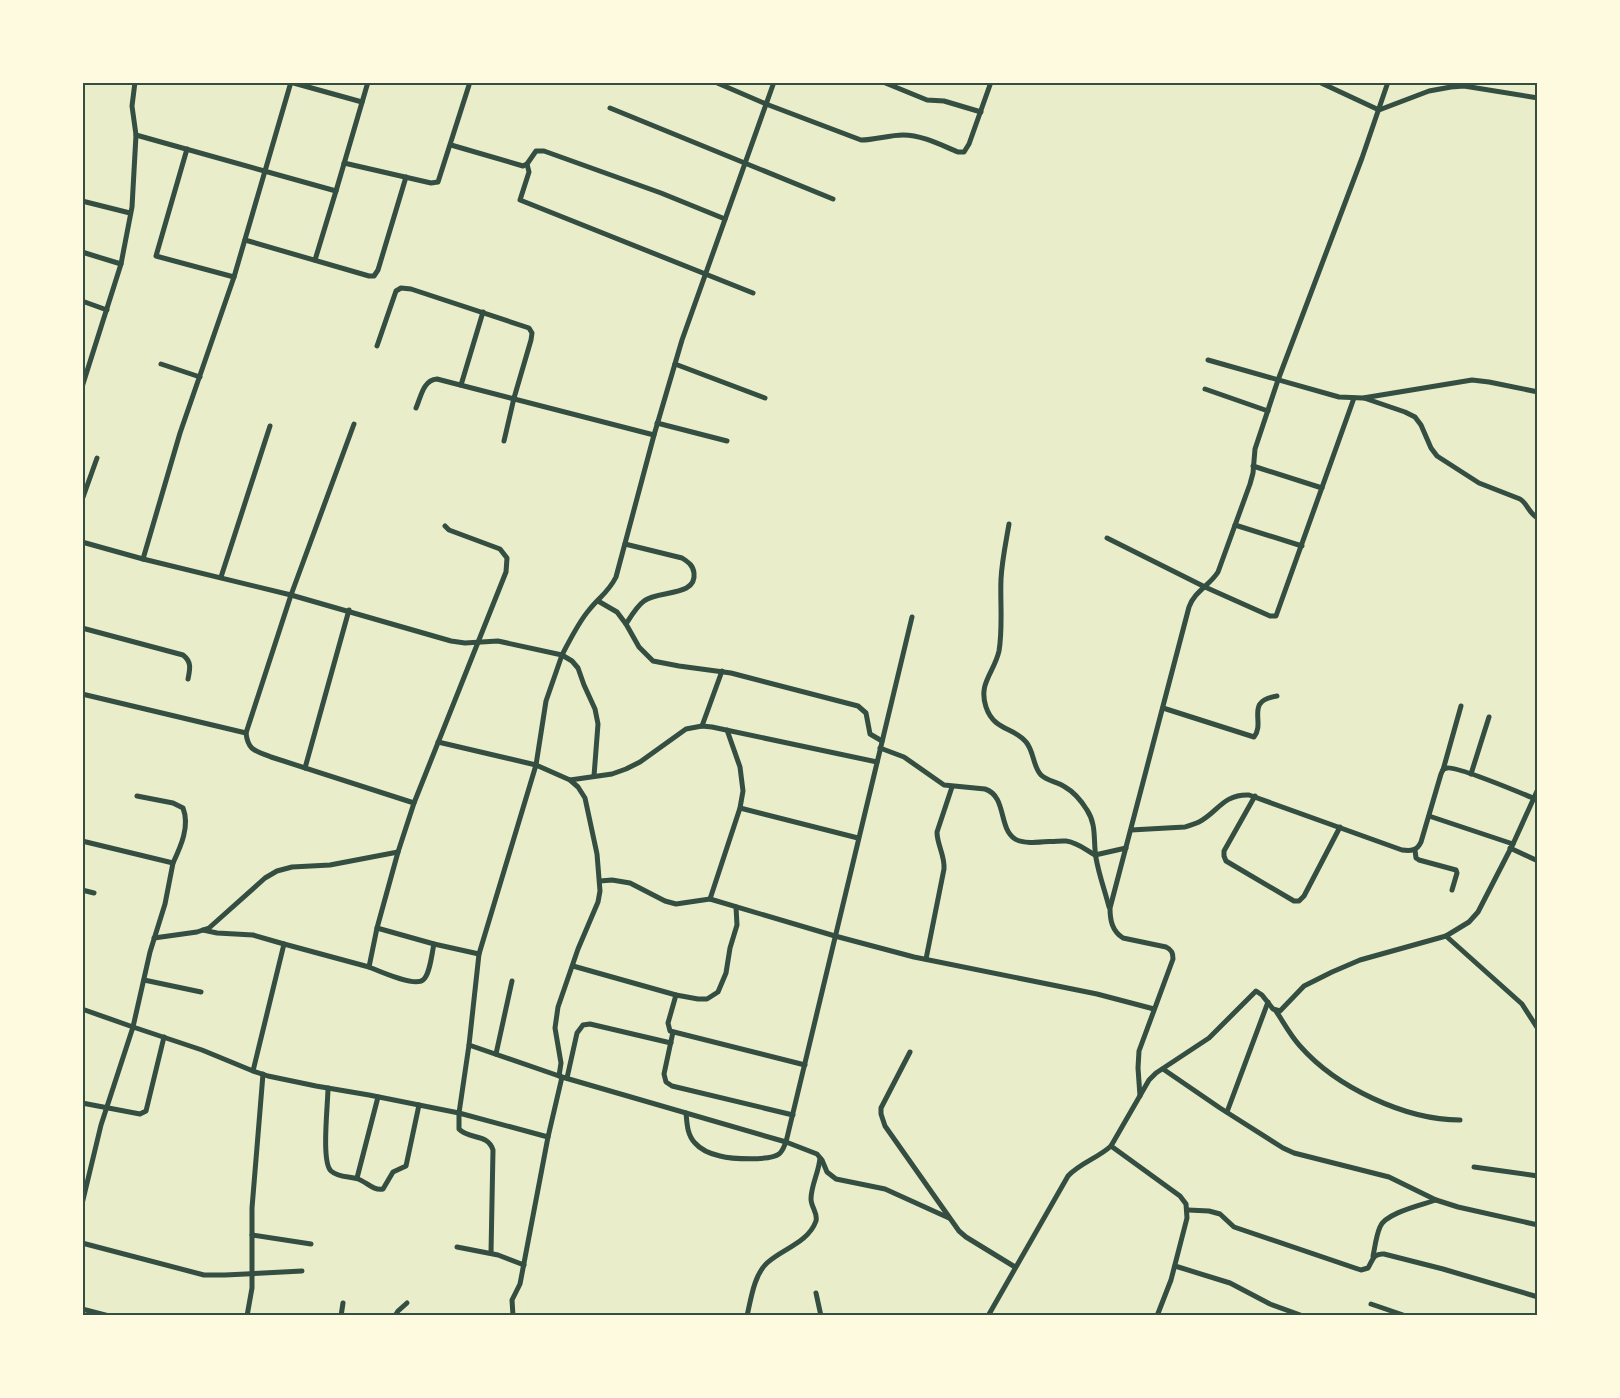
<svg xmlns="http://www.w3.org/2000/svg" width="1620" height="1398" font-family="'Golos Text',sans-serif">
<style>
.lines{fill:none;stroke-linecap:round;stroke-linejoin:round}
.minor{stroke:#344e41;stroke-width:5}
.neatline{fill:none;stroke:#344e41;stroke-width:2}
</style>
<rect width="100%" height="100%" fill="#e9edc9"/>
<g class="lines">
<!-- minor -->
<g class="minor">
<polyline points="290,82 362,102"/>
<path d="M715,82L766,104L861,140C875,140 889,135 903,135C922,135 941,145 958,152H964L969,144L991,82"/>
<polyline points="883,82 927,100 944,101 981,112"/>
<polyline points="1319,82 1379,110 1429,91 1451,87 1464,86 1538,98"/>
<polyline points="610,108 833,199"/>
<polyline points="136,135 336,191 368,82"/>
<polyline points="451,145 523,166 527,164 536,151 544,151 661,193 725,219"/>
<polyline points="187,149 156,256 234,277"/>
<polyline points="344,163 431,183 438,182 470,82"/>
<polyline points="527,164 529,172 520,200 753,293"/>
<polyline points="82,201 130,213"/>
<polyline points="245,240 369,276 374,276 378,270 406,177"/>
<polyline points="82,252 121,264"/>
<polyline points="315,260 336,191"/>
<polyline points="82,301 107,310"/>
<polyline points="377,346 396,291 401,288 411,289 529,328 532,333 531,340 514,398 504,441"/>
<polyline points="1208,360 1339,397 1363,398 1472,380 1489,382 1538,392"/>
<polyline points="161,364 200,377"/>
<polyline points="675,364 765,398"/>
<polyline points="461,385 483,312"/>
<polyline points="82,387 121,264 132,207 136,135 132,106 135,82"/>
<polyline points="1205,389 1268,411"/>
<path d="M1364,398L1405,412L1415,417L1421,425L1431,448L1437,456L1479,483L1520,499C1528,504 1529,514 1538,518"/>
<path d="M416,408C421,397 423,380 437,379L654,435"/>
<polyline points="657,423 727,441"/>
<polyline points="1253,466 1322,488"/>
<polyline points="82,500 97,458"/>
<path d="M1009,524C1006,542 1002,560 1001,579C1000,602 1003,628 999,651C994,673 978,683 986,707C994,731 1014,727 1026,742C1034,751 1033,767 1041,775C1047,781 1058,782 1065,787C1074,792 1082,802 1087,810C1097,825 1093,841 1096,858C1099,875 1105,891 1109,907"/>
<polyline points="1235,525 1302,546"/>
<polyline points="1107,538 1205,587 1270,616 1276,616 1354,398"/>
<polyline points="82,542 143,559 291,595 354,424"/>
<path d="M625,544L682,558C688,562 693,565 694,573C697,597 658,590 644,601C637,606 631,616 626,624"/>
<polyline points="143,559 180,433 234,277 291,82"/>
<polyline points="221,577 270,426"/>
<polyline points="598,601 617,612 626,624 639,647 653,661 679,666 731,673 858,706 866,713 870,734 882,741"/>
<path d="M82,628L183,655C192,662 190,669 188,679"/>
<polyline points="82,694 246,733 291,595 451,641 465,643 498,641 562,655 546,701 536,765 479,954 469,1045 562,1077 786,1142 912,617"/>
<path d="M1163,708L1254,737C1266,722 1244,701 1277,696"/>
<polyline points="702,726 722,671"/>
<path d="M246,733C248,751 256,751 271,757L414,803"/>
<polyline points="438,742 536,765 570,780 578,787 585,798 597,854 600,891 598,902 578,949 558,1007 555,1028 561,1063 559,1076"/>
<path d="M880,748L904,757L944,785L985,789C1007,796 998,828 1015,839C1026,846 1053,840 1066,841C1077,842 1086,850 1095,855L1126,848"/>
<polyline points="305,768 349,610"/>
<polyline points="1443,770 1461,706"/>
<polyline points="1471,774 1489,717"/>
<path d="M594,776L598,724L595,709L584,685L578,668L572,661L562,655C570,640 578,623 589,610C600,596 608,593 616,577L654,435L682,340L774,82"/>
<polyline points="570,780 612,774 626,769 640,762 686,729 702,726 712,727 877,762"/>
<path d="M137,796L173,803L183,808C190,826 181,846 173,863"/>
<polyline points="1255,796 1224,851 1224,856 1226,861 1294,901 1299,901 1304,896 1340,827"/>
<polyline points="740,808 858,838"/>
<polyline points="1429,816 1513,844"/>
<path d="M1131,830L1185,827C1190,825 1195,824 1199,822C1218,812 1223,794 1249,795L1402,850C1411,851 1417,851 1421,842L1441,774C1443,770 1442,769 1447,768C1456,766 1521,793 1533,798"/>
<polyline points="82,841 173,863 165,904 150,952 133,1027 82,1009"/>
<polyline points="1510,848 1538,861"/>
<polyline points="1415,850 1416,858 1419,860 1456,870 1457,873 1452,890"/>
<polyline points="600,881 612,880 630,883 665,901 676,904 710,899 835,936 914,957 1097,994 1154,1009"/>
<polyline points="82,890 94,893"/>
<polyline points="710,899 740,808 743,791 740,767 727,730"/>
<polyline points="377,928 434,944 479,954"/>
<polyline points="203,930 217,933 253,935 284,944"/>
<polyline points="1446,936 1522,1004 1538,1029"/>
<polyline points="154,938 197,932 209,928 265,878 277,871 292,867 330,865 398,852"/>
<path d="M926,959L944,869C945,855 937,845 937,832L952,787"/>
<polyline points="573,966 676,995 698,999 707,999 718,992 726,973 730,948 737,925 736,907"/>
<path d="M369,967C379,971 414,987 423,980C430,975 432,952 434,944"/>
<polyline points="144,980 201,992"/>
<polyline points="676,995 668,1023 670,1031 805,1065"/>
<path d="M1276,1011C1284,1023 1290,1035 1300,1046C1336,1087 1405,1120 1460,1120"/>
<polyline points="673,1032 664,1074 666,1082 672,1086 793,1115"/>
<path d="M469,1045L459,1113V1129C469,1140 488,1133 493,1150L491,1253"/>
<polyline points="910,1052 881,1108 881,1114 885,1126 959,1231 966,1237 1015,1267"/>
<polyline points="496,1054 512,981"/>
<polyline points="1163,1069 1220,1108 1283,1148 1294,1153 1389,1177 1436,1200 1458,1207 1538,1225"/>
<polyline points="253,1071 268,1076 316,1086 369,1095 459,1113 548,1137 562,1077"/>
<polyline points="567,1078 577,1033 583,1025 590,1024 671,1043"/>
<path d="M328,1088C328,1104 321,1162 331,1171C339,1178 349,1176 358,1179C367,1182 373,1191 383,1189L393,1172L406,1166L419,1105"/>
<path d="M1140,1096L1138,1068L1139,1051L1173,959C1173,953 1172,950 1166,947L1123,938C1112,931 1110,920 1110,908L1189,607C1194,592 1210,585 1218,572L1250,484L1253,473L1255,449L1278,380L1362,158L1388,82"/>
<polyline points="82,1103 140,1114 146,1111 164,1037"/>
<polyline points="1227,1112 1268,1002"/>
<path d="M686,1113C687,1123 687,1135 695,1143C701,1150 711,1154 720,1156C731,1159 770,1161 779,1154C783,1151 784,1146 786,1142L817,1154L822,1160L827,1172L836,1179L885,1189L949,1218"/>
<polyline points="1111,1146 1180,1196 1186,1204 1187,1218 1171,1280 1157,1316"/>
<polyline points="1474,1167 1538,1176"/>
<polyline points="357,1178 378,1097"/>
<polyline points="82,1204 101,1125 133,1027 202,1050 253,1071 284,944 369,967 377,928 398,852 414,803 506,572 507,558 500,549 449,530 445,526"/>
<path d="M1188,1210L1209,1211L1220,1214L1234,1227L1361,1270L1368,1268C1373,1260 1373,1253 1384,1254L1443,1269L1538,1297"/>
<polyline points="252,1235 311,1244"/>
<polyline points="82,1243 204,1275 225,1275 302,1271"/>
<polyline points="457,1247 498,1255 524,1265"/>
<path d="M1373,1256C1375,1247 1376,1236 1380,1227C1385,1213 1422,1205 1436,1200"/>
<polyline points="1175,1266 1230,1283 1270,1304 1303,1316"/>
<polyline points="816,1293 821,1316"/>
<polyline points="1371,1304 1406,1316"/>
<polyline points="82,1309 109,1316"/>
<polyline points="247,1316 252,1288 252,1208 263,1074"/>
<polyline points="341,1316 343,1303"/>
<polyline points="395,1316 398,1311 407,1303"/>
<polyline points="513,1316 512,1300 520,1284 548,1137"/>
<path d="M747,1316C751,1299 754,1275 767,1263C782,1249 808,1243 816,1221C818,1213 811,1207 811,1199C811,1185 819,1172 820,1158"/>
<path d="M988,1316L1068,1176C1080,1163 1098,1158 1111,1146L1149,1080L1156,1073L1209,1038L1256,991L1262,995L1273,1009L1280,1011L1304,986L1332,972L1360,960L1446,936L1469,922L1478,912L1513,844L1538,789"/>
</g>
</g>
<!-- border -->
<rect width="1620" height="1398" fill="none" stroke="#fefae0" stroke-width="168"/>
<rect x="84" y="84" width="1452" height="1230" class="neatline"/>
</svg>
